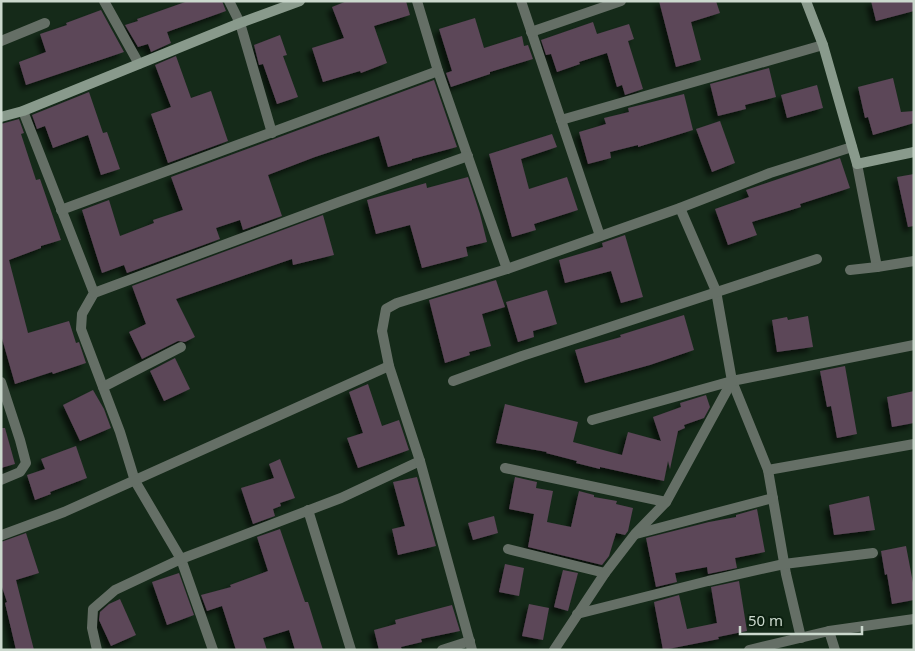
<svg xmlns="http://www.w3.org/2000/svg" width="915" height="651" font-family="'Noto Sans',sans-serif">
<style>
.building{fill:#5c4658;filter:url(#shadow)}
.lines{fill:none;stroke-linecap:round;stroke-linejoin:round}
.street{stroke:#656f66;stroke-width:10}
.secondary{stroke:#899a8c;stroke-width:10}
</style>
<defs>
<filter id="shadow"><feDropShadow dx="-4.5" dy="4.5" stdDeviation="2.5" flood-color="#0009"/></filter>
</defs>
<rect width="100%" height="100%" fill="#152a19"/>
<!-- building -->
<g class="building">
<polygon points="188,1 222,1 226,11 167,32 171,43 151,52 148,44 138,47 125,25 138,21 137,19"/>
<polygon points="347,1 406,1 410,15 374,26 387,63 361,73 360,71 323,82 312,48 344,38 332,7"/>
<polygon points="659,1 716,1 720,13 691,22 701,60 676,67"/>
<polygon points="871,1 914,1 914,11 876,21"/>
<polygon points="101,10 124,52 26,85 19,62 46,52 40,34 67,25 66,23"/>
<polygon points="475,18 484,48 522,36 524,46 528,45 533,59 490,72 490,74 451,87 446,73 452,71 439,29"/>
<polygon points="593,22 597,34 629,24 634,39 628,41 643,89 625,95 622,85 617,87 607,53 579,62 580,64 557,72 551,54 546,55 541,40"/>
<polygon points="280,35 287,55 283,56 298,97 277,104 263,64 259,65 254,45"/>
<polygon points="176,56 191,98 211,91 228,141 168,163 151,114 171,107 155,65"/>
<polygon points="769,68 776,97 745,105 746,109 718,116 710,84"/>
<polygon points="893,78 901,112 914,111 914,123 873,135 868,117 865,118 858,87"/>
<polygon points="434,80 457,147 412,159 412,160 388,167 379,136 315,157 268,175 282,216 243,230 240,220 216,228 220,239 127,273 124,265 102,273 82,210 109,200 120,236 154,223 153,220 183,210 171,177"/>
<polygon points="817,85 823,108 787,118 781,95"/>
<polygon points="89,92 103,133 107,132 120,169 101,175 88,135 53,148 45,126 37,129 32,115"/>
<polygon points="684,94 693,130 638,147 638,145 610,152 611,158 588,164 579,132 606,124 604,118 629,112 628,108"/>
<polygon points="19,119 24,133 21,134 36,180 40,179 61,240 41,246 41,248 9,260 28,333 69,321 76,343 79,342 86,363 53,374 52,372 15,384 1,335 1,124"/>
<polygon points="720,121 735,163 712,172 696,129"/>
<polygon points="552,134 557,147 521,159 529,189 567,177 578,210 534,224 536,230 512,237 489,154"/>
<polygon points="840,158 850,188 800,204 801,207 752,222 757,235 728,245 715,209 749,197 746,190"/>
<polygon points="914,174 914,226 908,227 897,177"/>
<polygon points="468,177 480,214 487,242 466,247 468,256 422,268 410,225 376,234 367,200 426,183 427,188"/>
<polygon points="323,215 334,255 293,265 292,259 176,299 195,337 185,342 178,341 142,359 129,332 146,324 132,286"/>
<polygon points="625,235 643,297 621,303 611,271 565,283 559,260 603,247 602,243"/>
<polygon points="496,280 505,307 482,314 491,346 469,352 470,355 445,363 429,300"/>
<polygon points="547,290 557,324 533,331 534,337 518,342 506,302"/>
<polygon points="684,315 694,350 650,365 585,383 575,350 621,337 620,335"/>
<polygon points="808,316 813,347 777,352 772,320 787,317 788,320"/>
<polygon points="175,358 190,389 164,401 150,371"/>
<polygon points="845,366 857,434 837,438 831,406 827,407 820,371"/>
<polygon points="368,384 382,426 399,420 409,450 358,468 347,438 363,433 349,392"/>
<polygon points="93,390 104,409 111,428 80,441 63,405"/>
<polygon points="914,391 914,423 892,427 887,397"/>
<polygon points="706,395 710,407 704,418 684,425 685,428 678,431 670,469 668,461 664,481 600,467 600,469 576,463 577,461 546,453 547,452 496,443 505,404 578,422 573,442 622,455 628,432 661,441 653,417 681,407 680,403"/>
<polygon points="1,428 5,428 15,464 1,468"/>
<polygon points="76,446 87,478 50,492 51,494 35,500 27,475 45,469 41,459"/>
<polygon points="280,459 295,498 280,503 281,506 273,509 275,516 253,524 241,488 274,478 269,464"/>
<polygon points="417,477 436,546 398,555 392,529 405,526 393,482"/>
<polygon points="515,477 537,482 536,488 553,491 547,522 571,527 579,491 594,495 594,497 617,501 616,504 633,508 628,531 625,535 616,533 609,556 602,565 528,547 534,514 509,509"/>
<polygon points="869,496 875,530 834,535 829,505"/>
<polygon points="757,509 765,552 735,558 737,568 708,574 707,567 675,573 677,582 656,587 646,538 709,522 736,517 736,515"/>
<polygon points="494,516 498,533 473,540 468,523"/>
<polygon points="280,529 305,602 308,602 323,650 295,650 289,630 263,638 267,650 236,650 222,606 207,611 201,595 231,587 230,585 268,571 257,537"/>
<polygon points="26,533 39,573 16,580 34,650 16,650 5,603 7,602 1,584 1,542"/>
<polygon points="906,546 914,588 914,600 892,604 887,574 885,575 881,551"/>
<polygon points="505,564 524,568 519,596 499,592"/>
<polygon points="563,570 578,573 568,611 554,607"/>
<polygon points="179,573 194,615 167,625 152,582"/>
<polygon points="739,581 747,631 718,637 719,639 663,650 654,602 679,595 687,629 717,623 711,587"/>
<polygon points="120,599 136,635 111,646 99,620 100,612 109,604"/>
<polygon points="529,604 549,608 543,640 522,636"/>
<polygon points="452,605 460,631 421,639 422,642 401,647 402,650 379,650 374,630 396,624 395,620"/>
</g>
<g class="lines">
<!-- street -->
<g class="street">
<polyline points="104,1 139,64"/>
<polyline points="229,1 240,23 272,133"/>
<polyline points="417,1 438,71 507,269"/>
<polyline points="521,1 600,236"/>
<polyline points="531,32 621,1"/>
<polyline points="1,41 45,23"/>
<polyline points="23,111 94,293 82,314 81,329 120,432 135,481 181,559 213,650"/>
<polyline points="561,120 823,45"/>
<polyline points="857,164 877,267"/>
<polyline points="680,208 716,291 732,381 768,470 786,574 801,638"/>
<polyline points="61,210 438,71"/>
<polyline points="850,270 877,267 914,261"/>
<polyline points="94,293 339,202 468,156"/>
<polyline points="453,381 522,356 817,259"/>
<polyline points="1,382 20,440 26,463 20,472 1,480"/>
<polyline points="103,387 181,347"/>
<polyline points="592,420 732,381 914,345"/>
<polyline points="505,468 666,502"/>
<polyline points="768,470 914,444"/>
<polyline points="308,510 351,650"/>
<polyline points="636,534 773,498"/>
<polyline points="2,535 64,512 389,366"/>
<polyline points="508,549 605,573"/>
<polyline points="577,614 708,581 784,564 873,553"/>
<polyline points="829,631 914,619"/>
<polyline points="97,650 92,628 93,609 115,590 181,559 341,498 420,461"/>
<polyline points="442,650 470,641"/>
<polyline points="472,650 420,461 389,366 382,331 386,309 397,303 507,269 680,208 770,173 852,147"/>
<polyline points="554,650 605,573 635,534 666,502 732,381"/>
<polyline points="749,650 829,631 835,650"/>
</g>
<!-- secondary -->
<g class="secondary">
<polyline points="806,1 823,45 857,164 914,152"/>
<polyline points="1,117 23,111 240,23 300,1"/>
</g>
</g>
<!-- border -->
<rect width="915" height="651" fill="none" stroke="#cbd8cd" stroke-width="5"/>
<!-- scale -->
<path d="M740 626v8h122v-8" fill="none" stroke="#cbd8cd" stroke-width="2.5"/>
<text x="748" y="626" font-size="15" fill="#cbd8cd" stroke="#0c2010" stroke-width="4" paint-order="stroke">50 m</text>
</svg>
